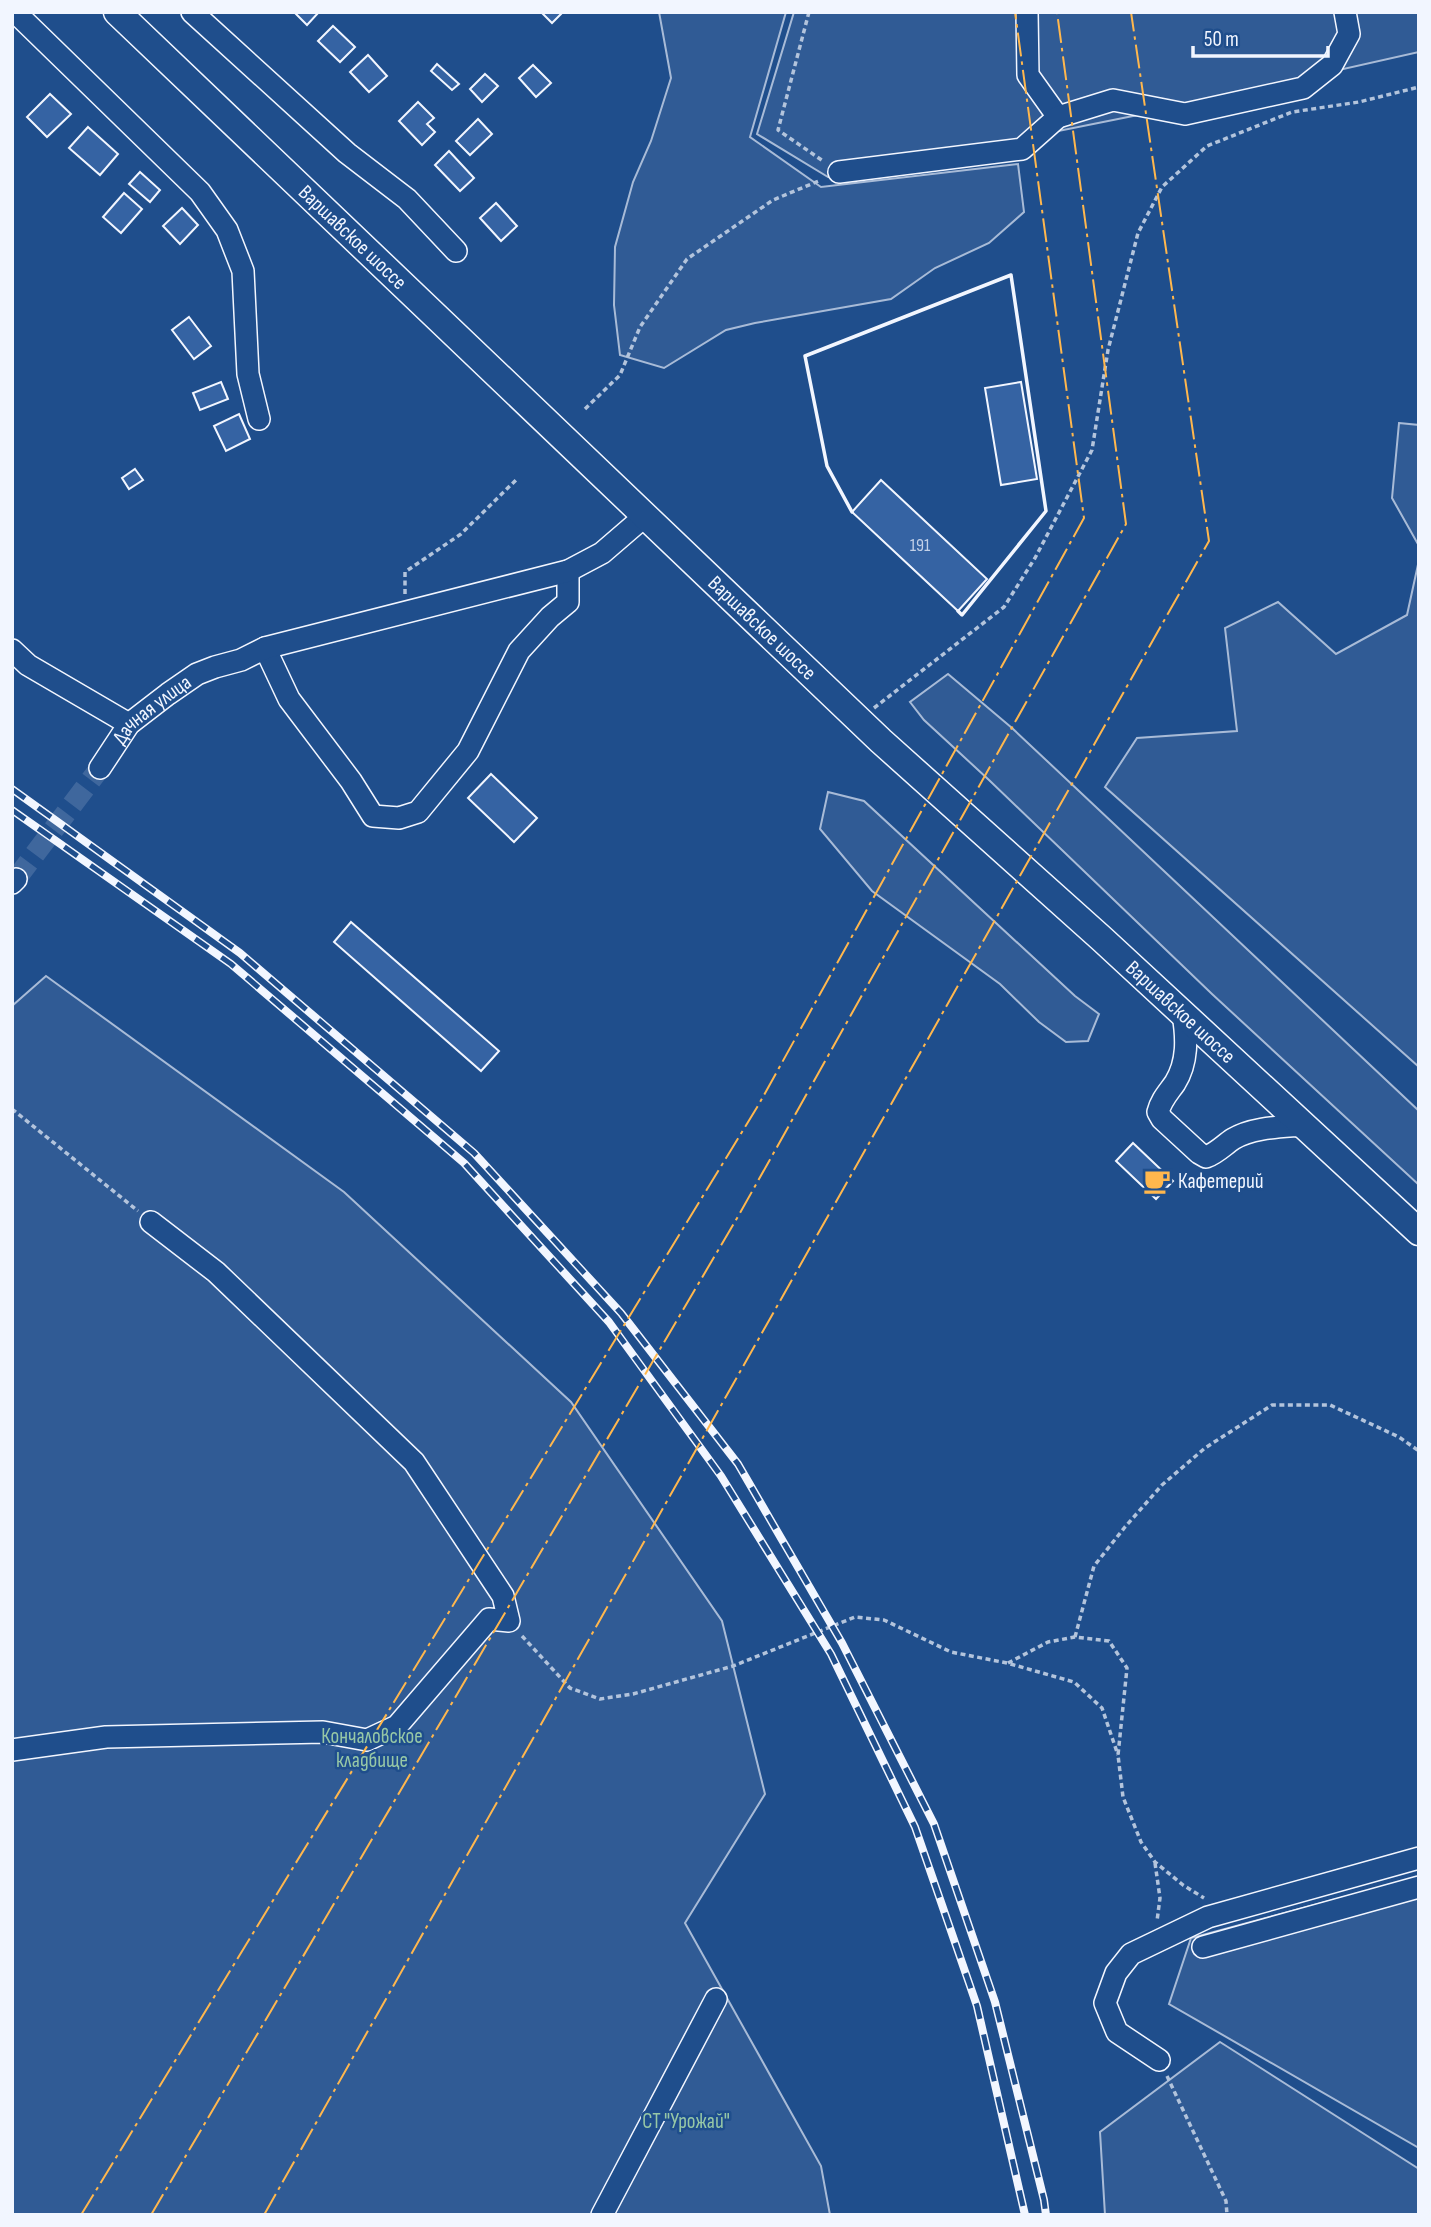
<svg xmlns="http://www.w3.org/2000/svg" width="1431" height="2227" font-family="'Sofia Sans Condensed',sans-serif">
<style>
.built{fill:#305b95;stroke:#a8bbd7;stroke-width:2}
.building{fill:#3563a3;stroke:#f2f6ff;stroke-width:2}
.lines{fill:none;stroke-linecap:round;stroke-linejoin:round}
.minor-tunnel{stroke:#3f679d;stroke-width:21;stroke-dasharray:21 10;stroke-linecap:butt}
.minor-casing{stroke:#f2f6ff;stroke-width:24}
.major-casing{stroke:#f2f6ff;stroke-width:29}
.path{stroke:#b3c4dc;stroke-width:3.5;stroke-dasharray:5 3.5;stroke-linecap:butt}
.minor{stroke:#1f4e8c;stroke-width:21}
.major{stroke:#1f4e8c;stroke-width:26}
.rail-casing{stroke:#f2f6ff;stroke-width:8}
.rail{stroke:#1f4e8c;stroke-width:5;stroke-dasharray:16;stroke-linecap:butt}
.wall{stroke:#f2f6ff;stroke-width:3.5}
.power{stroke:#ffb74d;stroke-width:2;stroke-dasharray:24 5 3.5 5;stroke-linecap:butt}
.labels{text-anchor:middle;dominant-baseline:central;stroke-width:5;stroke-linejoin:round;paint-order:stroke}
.number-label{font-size:18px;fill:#c3d1e8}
.street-label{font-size:21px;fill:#f2f6ff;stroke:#1f4e8c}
.poi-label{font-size:21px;fill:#f2f6ff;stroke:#1f4e8c;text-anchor:start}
.park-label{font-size:21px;fill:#97c8a6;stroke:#1f4e8c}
</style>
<rect width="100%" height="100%" fill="#1f4e8c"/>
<!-- built -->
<g class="built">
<polygon points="659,12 786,12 750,137 821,187 1018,164 1024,212 989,243 935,268 891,299 755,323 726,330 664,368 620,355 614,305 615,247 633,182 651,141 671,78"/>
<polygon points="794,12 1419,12 1419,52 1143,114 828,177 757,134"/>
<polygon points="1399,423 1419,425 1419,546 1392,498"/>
<polygon points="1419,560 1419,1067 1105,787 1137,738 1237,731 1225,628 1278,602 1336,654 1407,615"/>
<polygon points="948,674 1012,728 1419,1111 1419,1185 1212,994 989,780 924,720 910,702"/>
<polygon points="828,792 864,801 1075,996 1099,1014 1088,1041 1066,1042 1039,1022 1000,984 872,891 820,829"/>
<polygon points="46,976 344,1192 571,1402 722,1621 765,1794 685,1923 821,2166 830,2215 12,2215 12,1006"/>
<polygon points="1419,1877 1419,2148 1169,2004 1191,1938"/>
<polygon points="1220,2042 1419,2169 1419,2215 1105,2215 1100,2132"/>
</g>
<!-- building -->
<g class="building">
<polygon points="294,12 319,12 307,25"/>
<polygon points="541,12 563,12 552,23"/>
<polygon points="333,26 355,47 340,62 318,41"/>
<polygon points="368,55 387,76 369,92 350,72"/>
<polygon points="437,64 459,84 452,90 431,71"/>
<polygon points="533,65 551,83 536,97 519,78"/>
<polygon points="485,74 498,86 482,102 470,89"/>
<polygon points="50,94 71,114 47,137 27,117"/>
<polygon points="418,102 434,118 427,124 435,132 422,145 399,121"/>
<polygon points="478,119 492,134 470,155 456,141"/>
<polygon points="88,127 118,154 100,175 69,148"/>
<polygon points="449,151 474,178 460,191 435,165"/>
<polygon points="140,172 160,190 150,202 129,184"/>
<polygon points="124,193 142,209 121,233 103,217"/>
<polygon points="496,203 517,226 501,241 480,218"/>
<polygon points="182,208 198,225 180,244 163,226"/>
<polygon points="189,317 211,346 194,359 172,330"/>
<polygon points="221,382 228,399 200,410 193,393"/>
<polygon points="1021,382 1037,479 1001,485 985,388"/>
<polygon points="239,414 250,439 226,451 214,426"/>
<polygon points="135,469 143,480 129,489 122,478"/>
<polygon points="881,480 987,579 958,611 852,512"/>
<polygon points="491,774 537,818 514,842 468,798"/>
<polygon points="351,922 499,1051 481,1071 334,942"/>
<polygon points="1133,1143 1173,1181 1156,1199 1116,1161"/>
</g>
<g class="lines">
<!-- minor-tunnel -->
<polyline class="minor-tunnel" points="16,879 100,768"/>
<defs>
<g id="minor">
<polyline points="15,12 200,192 227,230 243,271 248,374 259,419"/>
<polyline points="192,12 347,153 407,199 456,251"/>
<polyline points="1027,12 1028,75 1058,117"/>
<polyline points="839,172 1022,149 1058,117 1113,100 1185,114 1303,88 1332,65 1349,34 1345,12"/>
<polyline points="265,648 289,699 351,781 373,816 399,818 418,812 468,751 519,651 550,617 568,602 568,571"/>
<polyline points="12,650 28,665 129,724"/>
<path id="s1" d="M100,768L129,724L168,694L197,674L215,667L241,660L265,648L568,571L602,553L645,516"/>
<polyline points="12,883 16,879"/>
<path d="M1183,1014C1187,1038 1188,1062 1175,1083C1168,1093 1161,1100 1158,1112L1162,1119L1199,1153L1206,1157C1217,1153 1224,1145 1233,1139C1253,1127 1282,1127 1304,1125"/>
<polyline points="12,1750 106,1737 323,1732 367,1740 397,1726 489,1619 509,1621 503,1596 414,1462 216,1272 151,1222"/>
<polyline points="1203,1947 1419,1887"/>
<polyline points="1159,2060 1117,2032 1105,2003 1116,1973 1131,1954 1208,1917 1419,1858"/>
<polyline points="602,2215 716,1999"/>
</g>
<g id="major">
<path id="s2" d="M117,12L881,741L1102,939L1419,1232"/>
</g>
</defs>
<!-- minor casing -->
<use href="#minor" class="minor-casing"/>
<!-- major casing -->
<use href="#major" class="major-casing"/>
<!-- path -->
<g class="path">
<polyline points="809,12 778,130 823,161"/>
<polyline points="585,409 620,375 640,327 687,259 773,200 821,180"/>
<polyline points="405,594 405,572 461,534 518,478"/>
<polyline points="874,708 1004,607 1035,558 1092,450 1108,350 1138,233 1162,187 1207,146 1292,112 1359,102 1419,87"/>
<polyline points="12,1109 138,1211"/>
<polyline points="522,1636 570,1688 600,1699 633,1694 733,1666 855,1617 884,1620 951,1652 1007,1663 1074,1682 1102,1708 1118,1755"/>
<polyline points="1075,1637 1094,1566 1125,1527 1162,1485 1205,1448 1272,1405 1330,1405 1399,1437 1419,1451"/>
<polyline points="1008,1663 1048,1642 1075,1637 1109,1641 1127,1668 1118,1755 1123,1797 1141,1842 1155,1862 1183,1885 1204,1898"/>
<polyline points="1155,1863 1160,1898 1157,1921"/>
<polyline points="1167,2076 1226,2201 1227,2215"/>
</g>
<!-- minor -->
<use href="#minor" class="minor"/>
<!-- major -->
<use href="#major" class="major"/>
<defs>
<g id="rail">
<polyline points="12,789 240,953 474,1153 621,1313 738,1464 842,1643 934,1824 995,2002 1044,2200 1046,2215"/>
<polyline points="12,810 231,964 464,1163 609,1322 721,1476 831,1654 915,1827 977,2006 1025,2215"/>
</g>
</defs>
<!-- rail casing -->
<use href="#rail" class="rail-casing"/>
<!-- rail -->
<use href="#rail" class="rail"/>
<!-- wall -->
<polyline class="wall" points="852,512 827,466 805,356 1011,275 1046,511 962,615 958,611"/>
<!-- power -->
<g class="power">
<polyline points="81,2215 759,1104 1084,518 1015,12"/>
<polyline points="151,2215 740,1213 1126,524 1057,12"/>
<polyline points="264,2215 1209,541 1131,12"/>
</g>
</g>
<!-- icons -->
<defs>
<symbol id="cafe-bare" viewBox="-9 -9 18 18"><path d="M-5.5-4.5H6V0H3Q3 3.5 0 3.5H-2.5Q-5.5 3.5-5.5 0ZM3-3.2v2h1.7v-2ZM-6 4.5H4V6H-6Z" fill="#ffb74d" stroke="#1f4e8c" stroke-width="2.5" paint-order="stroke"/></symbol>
</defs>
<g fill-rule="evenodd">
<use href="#cafe-bare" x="1138" y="1162" width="38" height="38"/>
</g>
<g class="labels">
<!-- number labels -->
<g class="number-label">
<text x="920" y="545">191</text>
</g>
<!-- street labels -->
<g class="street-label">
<text stroke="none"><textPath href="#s2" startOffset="326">Варшавское шоссе</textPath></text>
<text stroke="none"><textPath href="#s2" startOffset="892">Варшавское шоссе</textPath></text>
<text stroke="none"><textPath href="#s1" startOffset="79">Дачная улица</textPath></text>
<text stroke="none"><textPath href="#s2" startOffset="1460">Варшавское шоссе</textPath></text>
</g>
<!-- poi labels -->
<g class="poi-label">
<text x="1178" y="1181">Кафетерий</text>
</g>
<!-- park labels -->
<g class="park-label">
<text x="372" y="1736">Кончаловское<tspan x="372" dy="24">кладбище</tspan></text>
<text x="686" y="2121">СТ "Урожай"</text>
</g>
</g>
<!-- border -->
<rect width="1431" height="2227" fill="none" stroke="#f2f6ff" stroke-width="28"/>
<!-- scale -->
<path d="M1193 46v10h135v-10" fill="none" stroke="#f2f6ff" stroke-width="3.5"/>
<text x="1204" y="46" font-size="21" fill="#f2f6ff" stroke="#1f4e8c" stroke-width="5" paint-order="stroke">50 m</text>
</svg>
